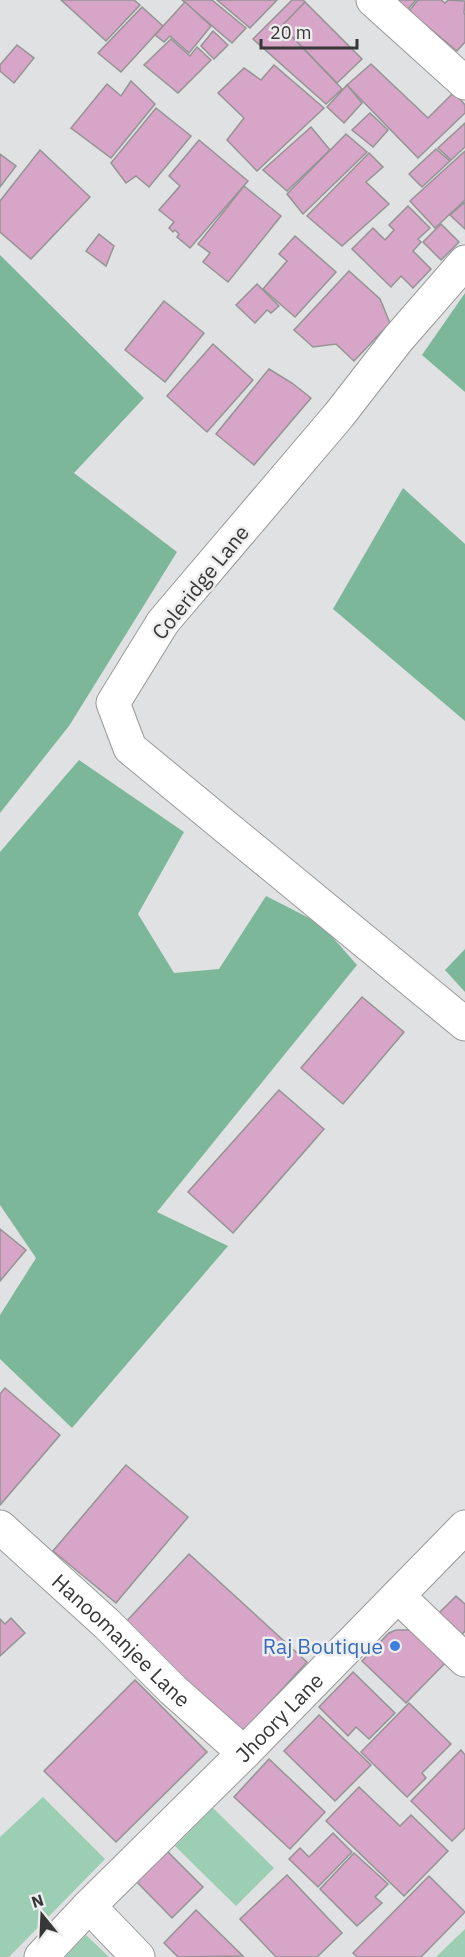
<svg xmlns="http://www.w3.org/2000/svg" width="465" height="1957" font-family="'IBM Plex Sans',sans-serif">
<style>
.green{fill:#9cceb4}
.forest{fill:#7db79a}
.building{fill:#d7a5c7;stroke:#959494;stroke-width:1.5}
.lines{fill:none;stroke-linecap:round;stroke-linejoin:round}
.street-casing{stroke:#99999a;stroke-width:35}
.street{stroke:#fff;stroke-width:33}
.shop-dot{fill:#3f7fe0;stroke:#eeeeef;stroke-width:2}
.labels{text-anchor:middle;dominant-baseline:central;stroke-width:5;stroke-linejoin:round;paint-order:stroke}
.street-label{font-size:21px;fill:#373737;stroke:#eeeeef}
.shop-label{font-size:21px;fill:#366cbe;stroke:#eeeeef;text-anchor:end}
</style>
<rect width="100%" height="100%" fill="#e0e1e2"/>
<!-- green -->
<g class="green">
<polygon points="43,1797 105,1859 9,1957 0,1957 0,1837"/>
<polygon points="213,1808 274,1868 236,1906 175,1846"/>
<polygon points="465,1929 465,1957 436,1957"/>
<polygon points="86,1935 109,1957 65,1957"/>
</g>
<!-- forest -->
<g class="forest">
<polygon points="0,255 144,398 74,473 177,552 69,726 0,813"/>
<polygon points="465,293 465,392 422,355"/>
<polygon points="403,488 465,544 465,721 333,609"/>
<polygon points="79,760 184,832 138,914 174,973 219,969 266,896 321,924 357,965 157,1212 228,1246 72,1428 0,1359 0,1315 36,1258 0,1205 0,852"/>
<polygon points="465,949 465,992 445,970"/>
</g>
<!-- building -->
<g class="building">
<polygon points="61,0 134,0 140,5 106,41"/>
<polygon points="182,0 212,0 246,28 232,43"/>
<polygon points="217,0 277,0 250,28"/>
<polygon points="292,0 303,0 305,2 282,26 342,89 326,104 253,39"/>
<polygon points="396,0 416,0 408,9"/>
<polygon points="418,0 441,0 445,3 448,0 465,1 464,13 465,15 465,42 457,51 409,11"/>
<polygon points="185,2 211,26 189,53 170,36 164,42 155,35"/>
<polygon points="305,2 362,59 337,83 282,26"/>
<polygon points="142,7 163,26 121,72 98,53"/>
<polygon points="213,31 228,45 214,59 201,46"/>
<polygon points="171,39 190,56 197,47 211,60 178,93 144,65"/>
<polygon points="17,45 34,58 14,83 0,71 0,65"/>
<polygon points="371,64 428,118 454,92 465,105 465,113 418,158 347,85"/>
<polygon points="274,65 324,108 257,171 227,140 244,118 218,93 244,68 261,80"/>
<polygon points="131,81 155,104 111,158 71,128 107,84 121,96"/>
<polygon points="347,85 362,103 344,123 327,107"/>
<polygon points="156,108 191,136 149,187 136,176 126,183 111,163"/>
<polygon points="370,113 388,130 373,147 352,130"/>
<polygon points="465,123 465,147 451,160 438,148"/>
<polygon points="311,127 330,150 287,191 263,170"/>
<polygon points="346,134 367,152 303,214 287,194"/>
<polygon points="199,140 248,181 190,248 177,237 179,234 175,230 173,232 169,228 174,222 159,210 180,186 169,176"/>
<polygon points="436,149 450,161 422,187 409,174"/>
<polygon points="40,150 90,197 31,259 0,232 0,201"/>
<polygon points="465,151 465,200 435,228 410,201"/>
<polygon points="369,153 383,167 366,182 389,204 342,246 307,216"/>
<polygon points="0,154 16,166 0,187"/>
<polygon points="244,186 281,216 228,282 203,262 210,253 198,244"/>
<polygon points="465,202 465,229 450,215"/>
<polygon points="408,206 430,228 418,239 421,242 413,251 431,269 413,288 401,276 391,287 352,249 373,228 385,240 394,230 389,225"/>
<polygon points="441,224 459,242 441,260 423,242"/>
<polygon points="99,234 114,246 106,266 86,251"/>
<polygon points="295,236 336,272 295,317 263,289 287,261 279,254"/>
<polygon points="349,271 380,299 390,323 354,361 336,344 313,347 294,330"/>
<polygon points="257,284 279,306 271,313 267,310 255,323 236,305"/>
<polygon points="164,301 204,333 165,382 125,350"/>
<polygon points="213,344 253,380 207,432 167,396"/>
<polygon points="269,369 292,383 311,398 254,465 216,434"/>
<polygon points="362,997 404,1032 343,1104 301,1068"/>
<polygon points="279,1090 324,1129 233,1233 188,1192"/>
<polygon points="0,1229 26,1250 0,1281"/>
<polygon points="5,1388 60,1435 0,1505 0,1394"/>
<polygon points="126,1465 188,1517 116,1603 53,1551"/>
<polygon points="189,1554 307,1662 242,1733 124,1624"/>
<polygon points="456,1596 465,1604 465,1631 459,1638 435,1617"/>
<polygon points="11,1618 25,1633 0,1656 0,1619 5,1624"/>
<polygon points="396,1630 411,1630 447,1661 406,1703 362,1661 389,1633"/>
<polygon points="353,1672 395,1713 369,1739 356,1727 348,1736 319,1707"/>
<polygon points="135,1680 207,1752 116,1842 44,1771"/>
<polygon points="409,1703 451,1744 422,1773 426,1778 407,1797 361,1752"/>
<polygon points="319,1715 371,1765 335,1801 284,1751"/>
<polygon points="461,1750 465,1755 465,1828 452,1841 411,1801"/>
<polygon points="269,1759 325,1812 290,1849 234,1797"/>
<polygon points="359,1787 400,1826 411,1815 448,1851 404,1896 326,1821"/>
<polygon points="333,1833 352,1852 318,1887 289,1859 300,1848 309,1857"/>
<polygon points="166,1850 203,1887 172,1918 135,1880"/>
<polygon points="354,1853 388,1884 375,1897 382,1903 357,1926 320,1889"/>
<polygon points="287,1875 342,1933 317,1957 276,1957 240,1919"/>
<polygon points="429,1876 465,1912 421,1957 357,1957 353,1953"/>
<polygon points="196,1910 243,1956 178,1957 164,1943"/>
</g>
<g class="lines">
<defs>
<g id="street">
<polyline points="373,0 465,83"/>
<polyline points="465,262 398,339 339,415 163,622 113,703 130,748 465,1024"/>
<path id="s1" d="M0,1527L107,1624L173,1690L244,1753"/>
<polyline points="398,1596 465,1660"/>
<polyline points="89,1906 138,1957"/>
<path id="s2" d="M41,1957L89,1906L244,1753L465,1527"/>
</g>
</defs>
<!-- street casing -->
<use href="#street" class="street-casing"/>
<!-- street -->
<use href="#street" class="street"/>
</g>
<!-- markers -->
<circle class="shop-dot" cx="395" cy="1646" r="6"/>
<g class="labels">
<!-- street labels -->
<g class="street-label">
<text transform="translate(200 582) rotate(-51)">Coleridge Lane</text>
<text stroke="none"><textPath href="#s1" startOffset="166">Hanoomanjee Lane</textPath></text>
<text stroke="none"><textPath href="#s2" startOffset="338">Jhoory Lane</textPath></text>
</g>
<!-- shop labels -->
<g class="shop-label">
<text x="383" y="1646">Raj Boutique</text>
</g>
</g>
<!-- north arrow -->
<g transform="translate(42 1915) rotate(342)" stroke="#eeeeef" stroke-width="4.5" paint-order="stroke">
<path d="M0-4.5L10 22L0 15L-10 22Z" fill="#373737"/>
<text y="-9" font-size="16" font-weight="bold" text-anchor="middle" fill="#373737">N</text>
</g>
<!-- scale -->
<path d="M261 39v9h96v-9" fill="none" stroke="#373737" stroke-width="3"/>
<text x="270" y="39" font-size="18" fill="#373737" stroke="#eeeeef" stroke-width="4.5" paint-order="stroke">20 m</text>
</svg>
